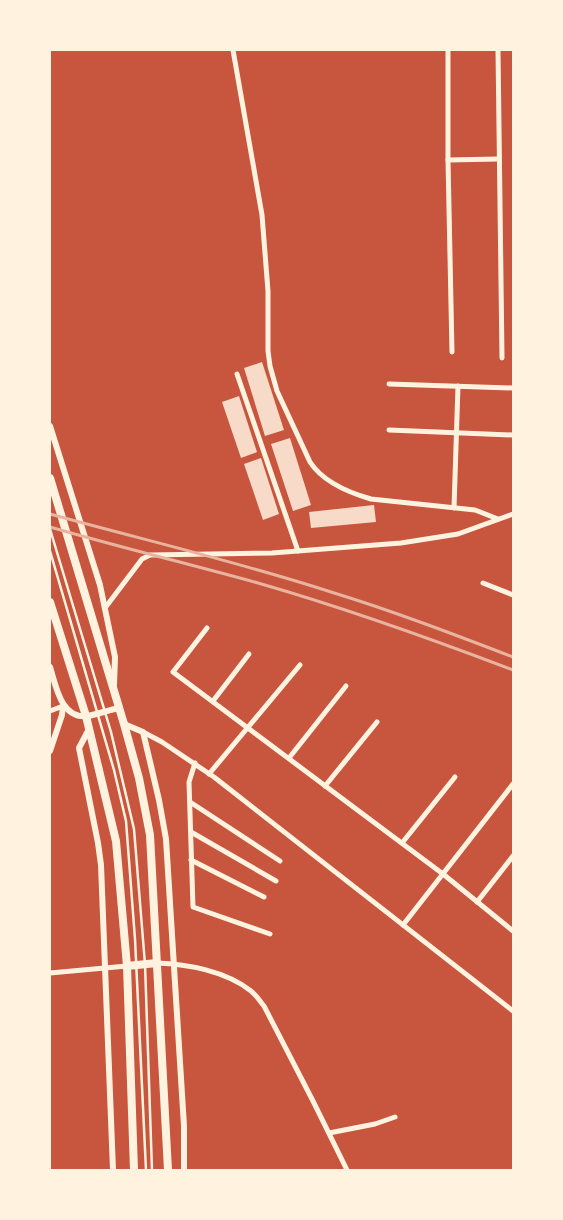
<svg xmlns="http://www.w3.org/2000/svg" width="563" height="1220" font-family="Lora,serif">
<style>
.building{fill:#f7dbc8}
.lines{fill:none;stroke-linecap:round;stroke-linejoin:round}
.service{stroke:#fff3e0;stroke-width:2.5}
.minor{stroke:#fff3e0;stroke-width:5}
.tertiary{stroke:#fff3e0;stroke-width:6}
.primary{stroke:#fff3e0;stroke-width:8}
.rail{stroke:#e9b49f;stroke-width:3}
</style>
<rect width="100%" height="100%" fill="#c8553d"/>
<!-- building -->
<g class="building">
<polygon points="262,362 284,430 265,436 244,368"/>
<polygon points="239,396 257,452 241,458 222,402"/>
<polygon points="290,438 311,505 293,511 271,444"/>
<polygon points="261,458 279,514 263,520 244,464"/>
<polygon points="374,505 376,522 311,528 309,512"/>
</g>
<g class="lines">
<!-- service -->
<g class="service">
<polyline points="50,529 111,732 134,829 145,964 152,1170"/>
<polyline points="50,551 114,770 126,821 135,939 146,1170"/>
</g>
<!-- minor -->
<g class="minor">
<path d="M233,50L262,215L268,291V351L270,366L277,391L310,462C323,482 350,493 371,499L475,510L498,519"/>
<polyline points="448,50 448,160 452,352"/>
<polyline points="498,50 502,358"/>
<polyline points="448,160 499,159"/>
<polyline points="237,374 298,551"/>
<polyline points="389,384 513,388"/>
<polyline points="389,430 513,435"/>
<polyline points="454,508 458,386"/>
<polyline points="483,583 513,595"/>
<polyline points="105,608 142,559 150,555 272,553 401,543 458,534 513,514"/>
<polyline points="207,628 173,672 443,874 513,931"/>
<polyline points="213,701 249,654"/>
<polyline points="50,711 63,706"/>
<polyline points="143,732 162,742 214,777 513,1011"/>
<polyline points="289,758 346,686"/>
<polyline points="195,763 189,782 193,907 270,934"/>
<polyline points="209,774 300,665"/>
<polyline points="325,786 377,722"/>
<polyline points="190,802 280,861"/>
<polyline points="191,832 276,881"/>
<polyline points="402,843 455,777"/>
<polyline points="191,860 264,897"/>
<polyline points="477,902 513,856"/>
<polyline points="403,925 513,784"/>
<path d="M157,963C187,964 226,971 251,991C256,995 260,1001 264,1006L313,1101L347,1170"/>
<polyline points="50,973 127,966"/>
<polyline points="329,1133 375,1124 395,1117"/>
</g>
<!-- tertiary -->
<g class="tertiary">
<polyline points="50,426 100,585 115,657 114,685"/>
<path d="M50,667C56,686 61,720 88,716C98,714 109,710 119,708"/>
<polyline points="124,724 143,732 159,800 166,839 184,1126 184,1170"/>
<polyline points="89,729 79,748 98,843 101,865 113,1170"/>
<polyline points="50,751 62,715 63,706"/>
</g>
<!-- primary -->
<g class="primary">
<polyline points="50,478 124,724 139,778 150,835 168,1170"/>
<polyline points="50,602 86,716 116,841 127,966 134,1170"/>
<polyline points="127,966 157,963"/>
</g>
<!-- rail -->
<g class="rail">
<path d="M50,514C144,540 239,562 331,592C393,611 453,634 513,657"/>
<path d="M50,527C119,547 189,564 258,583C345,608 429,638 513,670"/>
</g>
</g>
<!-- border -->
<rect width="563" height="1220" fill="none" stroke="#fff3e0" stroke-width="102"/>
</svg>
